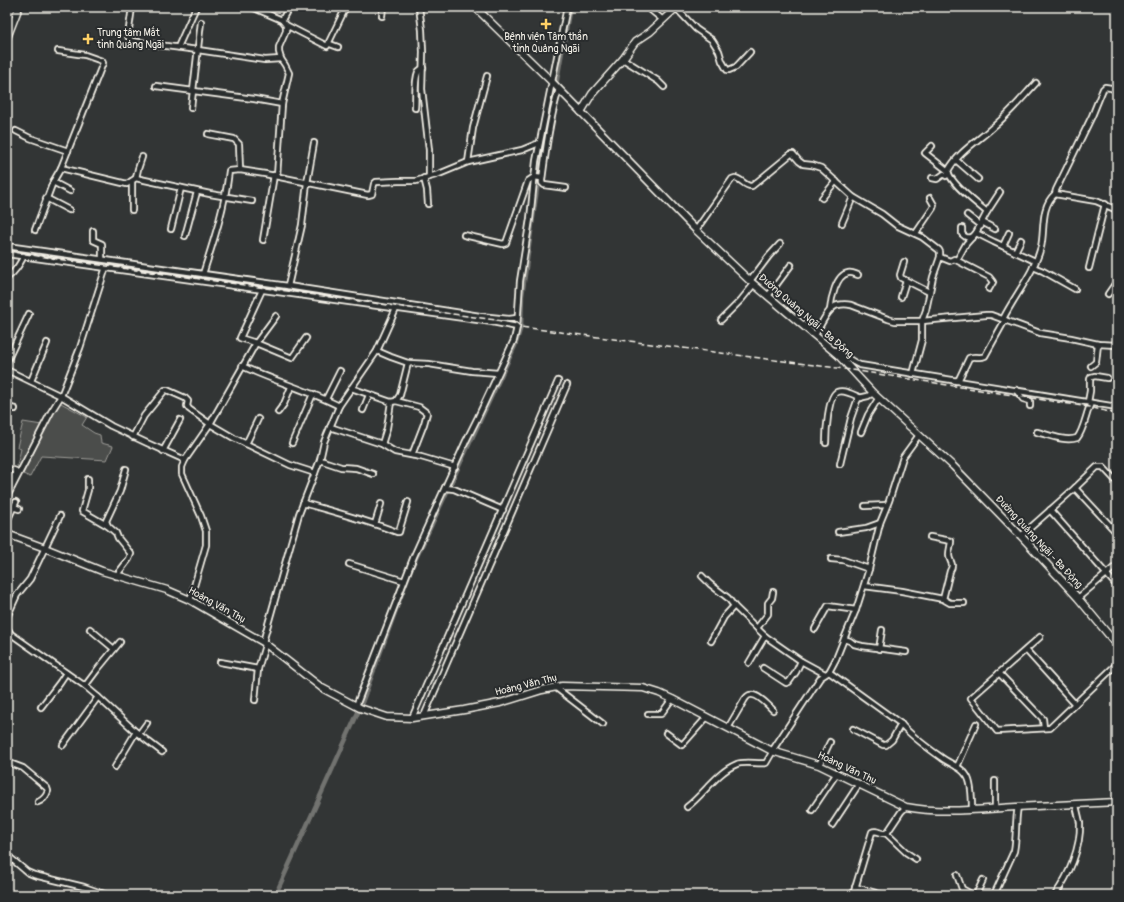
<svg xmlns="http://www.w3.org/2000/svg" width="1124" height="902" font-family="Pangolin,sans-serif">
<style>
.green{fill:#4b4d4c;stroke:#a09f9a}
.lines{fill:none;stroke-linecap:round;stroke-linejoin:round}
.canal{stroke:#727370;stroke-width:4.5}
.street-casing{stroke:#f4f1e8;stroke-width:8}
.secondary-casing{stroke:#f4f1e8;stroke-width:9}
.street{stroke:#2a2d2e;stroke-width:4.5}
.secondary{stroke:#2a2d2e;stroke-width:6}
.rail{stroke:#f4f1e8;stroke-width:1.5;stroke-dasharray:6 3;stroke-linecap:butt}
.poi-dot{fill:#ffd166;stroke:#2a2d2e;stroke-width:1.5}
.labels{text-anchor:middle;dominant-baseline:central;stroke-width:4;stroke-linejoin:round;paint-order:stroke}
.poi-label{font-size:10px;fill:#f4f1e8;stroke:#2a2d2e;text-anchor:start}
.street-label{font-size:10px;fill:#f4f1e8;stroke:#2a2d2e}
</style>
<rect width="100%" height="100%" fill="#323535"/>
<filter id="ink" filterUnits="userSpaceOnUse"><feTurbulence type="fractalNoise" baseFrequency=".025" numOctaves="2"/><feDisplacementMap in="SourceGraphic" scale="8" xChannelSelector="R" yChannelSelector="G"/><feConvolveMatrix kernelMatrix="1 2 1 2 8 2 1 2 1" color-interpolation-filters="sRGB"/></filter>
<g filter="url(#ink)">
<!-- green -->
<g class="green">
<polygon points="59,402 87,417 82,425 94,433 100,435 101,443 113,446 107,460 41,456 30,477 23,474"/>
<polygon points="23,422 42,425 20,468 17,466 21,449 17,447"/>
</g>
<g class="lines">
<!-- canal -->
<g class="canal">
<polyline points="557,80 570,7"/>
<polyline points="279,887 360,708 411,569 515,346 521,327 522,296 546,125 553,98"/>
</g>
<defs>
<g id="street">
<polyline points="132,7 128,36 129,38 132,41 158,45 198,50 265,60 281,59"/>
<polyline points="252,7 282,20 286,25 286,31 279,47 279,52 281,59 285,65 289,73 282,104 277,176"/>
<polyline points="419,7 422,30 423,52 422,89 429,150 429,177"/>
<polyline points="647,7 663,20"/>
<polyline points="676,8 696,29 712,40 719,51 722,61 727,70 729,70 736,67 750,52"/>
<polyline points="382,16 383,7"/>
<polyline points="282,20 289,7"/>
<polyline points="286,25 327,46 329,43"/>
<polyline points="178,47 196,7"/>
<polyline points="338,47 330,44 329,42 346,7"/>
<polyline points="623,59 658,81 664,87"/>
<polyline points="156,86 254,99 282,104"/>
<path d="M559,89C550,118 546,149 542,180V183L544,185L566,188"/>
<polyline points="191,108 201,22"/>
<path d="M415,108C416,98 414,82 418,72C419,70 420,70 423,68"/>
<polyline points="16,131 30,138 68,151"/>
<polyline points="208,134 234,139 239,144 240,170"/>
<polyline points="932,146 925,153 948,171"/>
<polyline points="956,160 978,179"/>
<polyline points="468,162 473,128 487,76"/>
<polyline points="61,168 127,184 136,178 140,179 210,194 252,201"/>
<polyline points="136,178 138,169 142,157"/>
<polyline points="424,178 427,190 428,204"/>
<polyline points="932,178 937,179 944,174 946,176 949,174"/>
<polyline points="53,182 70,191"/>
<polyline points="1055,194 1056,190 1092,116 1103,89 1105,87 1111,88 1117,91"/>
<polyline points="46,198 69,210"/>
<polyline points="822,198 836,181"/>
<polyline points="132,210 132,181"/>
<polyline points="987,212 1000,192"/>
<polyline points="967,215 981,226"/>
<polyline points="982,222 995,229"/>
<polyline points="842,223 853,197"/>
<path d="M962,228V234C966,238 968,238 973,237"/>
<polyline points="171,229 181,188"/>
<polyline points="35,230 53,182 61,168 103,63 102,61 85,55 58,51"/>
<path d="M696,230L732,179L735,178C742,179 745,187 752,186L791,154H793L799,161L803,164L812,165L821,168L853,197L882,214L896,225L922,237L939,250L940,252V257L933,277L926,310L922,321V340L913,374"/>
<polyline points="93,231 93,240 102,244 102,259"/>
<polyline points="916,233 933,208 934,205 930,198"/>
<polyline points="976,233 994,242 1035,261"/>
<polyline points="464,235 503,244 506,243 528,181 534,177 542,178"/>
<polyline points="185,236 197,192"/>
<polyline points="263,240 274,175"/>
<polyline points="7,246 288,286 480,316 509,319 517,318"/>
<polyline points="1003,246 1009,233"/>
<polyline points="1015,252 1021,240"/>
<polyline points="7,254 492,322 517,327"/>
<polyline points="940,257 950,261 954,259 989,277 993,282 989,289"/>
<path d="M957,260L966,244L976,233L987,212C977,204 950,183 948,171C958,152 978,141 993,127C1009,114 1022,98 1036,83"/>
<polyline points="904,262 900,275 901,278 929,292"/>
<polyline points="1033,267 1043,271 1075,289"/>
<polyline points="1089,268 1105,204"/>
<path d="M203,274C214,240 225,206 229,171L240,170L265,174L368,195L372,194L374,184L376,182L398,181H416L439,174L468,162L522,150L539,143"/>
<path d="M7,278C15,272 19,265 24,256"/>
<polyline points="750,281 769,256 780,244"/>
<polyline points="288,286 302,225 307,183 314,143"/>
<polyline points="262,290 240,338 256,343 276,316"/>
<polyline points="1108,294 1117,281"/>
<polyline points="768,296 791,265"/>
<polyline points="901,297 906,281"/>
<path d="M830,310C831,299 836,275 848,273C852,272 855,274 858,275"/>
<path d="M1003,319C1015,295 1034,273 1041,247C1045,230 1040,207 1055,194L1096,201L1117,210"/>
<polyline points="721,320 741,300 754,284"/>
<path d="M815,335C820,327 828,307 838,305C842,304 847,304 851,305L888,319L895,321H922L986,315H991L1040,333L1071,338L1098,344L1117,345"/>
<path d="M835,350C844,354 851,362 860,365L1117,407"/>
<polyline points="377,351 391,357 408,363 429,364 472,371 498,373"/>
<polyline points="7,361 29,314"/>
<path d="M242,366C273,381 308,390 339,406"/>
<polyline points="1091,366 1096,362 1098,344"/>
<polyline points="7,370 61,396 111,426 147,443 185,460 210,424 256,343 292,358 306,338"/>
<polyline points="31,381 47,343"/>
<path d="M956,381L959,379L969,358C974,355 979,359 985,356L1005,320"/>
<polyline points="351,388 391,402 396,401 400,395 408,363"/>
<polyline points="1016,390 1023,399 1030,401 1030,406"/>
<polyline points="326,399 340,371"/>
<polyline points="396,401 419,407 427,413 424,424 412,455"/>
<polyline points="1088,402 1090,391 1090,379 1091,377 1095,376 1107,378"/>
<polyline points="7,407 15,409"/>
<polyline points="363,410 369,395"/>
<polyline points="278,412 284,404 291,387"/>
<polyline points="330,427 382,444 390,449 395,452 421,457 455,467"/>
<polyline points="861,432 868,415 878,399"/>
<path d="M1037,432C1049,435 1065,442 1077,438C1084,430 1086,413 1091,403"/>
<polyline points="133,437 144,416 165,390 167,390 185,398 188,401 187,406 189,409 210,424 234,438 290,465 315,473"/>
<polyline points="292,443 313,394"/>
<path d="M826,443C826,433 828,395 837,392C844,389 854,395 861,398"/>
<polyline points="246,444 258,419"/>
<polyline points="382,444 387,428 391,402"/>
<polyline points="163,451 180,420"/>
<polyline points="185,460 182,467 182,474 201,516 206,531 206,545 190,600"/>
<polyline points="320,460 341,467 356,468 373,474"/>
<polyline points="840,464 851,418 857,401 859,398 868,396 873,393"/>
<polyline points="88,479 88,490 82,511 108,526"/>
<polyline points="12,487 9,486 16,471 13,470"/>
<polyline points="445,488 454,489 503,510"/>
<polyline points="1075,488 1117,533"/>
<polyline points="7,497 51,412 61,396 80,348 106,267"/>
<path d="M303,503C335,512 366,520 397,532H399L400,528L408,502"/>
<polyline points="865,506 887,505"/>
<polyline points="13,507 19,509"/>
<polyline points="1050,510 1117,586"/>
<polyline points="7,521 16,502"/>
<polyline points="375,524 381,504"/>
<polyline points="838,532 866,528 880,523"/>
<polyline points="1021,536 1075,488 1097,467 1103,467 1117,482"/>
<path d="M930,537L951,541C951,545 949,550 949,555C949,562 955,563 950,571L943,599"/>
<polyline points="831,559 843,560 869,569"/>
<polyline points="349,564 404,581"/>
<polyline points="116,576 129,559 131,554 118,538 116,533 108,526 106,521 120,491 126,469"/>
<polyline points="702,576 710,584 728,598 734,606 765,636 801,661 825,674"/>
<polyline points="864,586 902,591 943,599 950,603 964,603"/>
<polyline points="1078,598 1117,565"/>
<polyline points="7,617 17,595 30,579 60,516"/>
<polyline points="7,628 11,634 85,686 98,697 136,732 162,752"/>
<polyline points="757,628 768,614 768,603 772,598 773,592"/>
<polyline points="90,629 114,649"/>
<polyline points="815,629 828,606 856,610"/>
<polyline points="1040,637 971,698 997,731 1050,728 1117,664"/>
<polyline points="844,639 850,641 854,644 862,646 906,652"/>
<polyline points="711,641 724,617 734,606"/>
<polyline points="263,642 299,514 320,460 324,442 339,406 377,351 396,309"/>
<polyline points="879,649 882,630"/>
<polyline points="1026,650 1075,704"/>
<polyline points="220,662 258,669"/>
<polyline points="749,663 765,636"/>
<polyline points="763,668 783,681 786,683 789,682 796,672 801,661"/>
<path d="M829,672L901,724C912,737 928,748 942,758C950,764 962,767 967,776C972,783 972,801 972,810"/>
<polyline points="999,673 1043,719 1044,728"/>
<polyline points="85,686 97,670 120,642"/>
<polyline points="555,687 603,724"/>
<polyline points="255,700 258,669 265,645"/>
<polyline points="356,706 414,556 466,441 478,417 514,340 517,327 520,281 530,219 536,161 567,7"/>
<polyline points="41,707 60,682 66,673"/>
<polyline points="648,714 661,714 672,699"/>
<polyline points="424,716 567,385"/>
<polyline points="412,718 558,381"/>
<path d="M728,728L745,699C746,698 748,695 750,695C757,693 769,706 773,710"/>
<polyline points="853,729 883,745 886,745 892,740 901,724"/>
<polyline points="666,733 682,745 683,744 707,717"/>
<polyline points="139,734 147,723"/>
<polyline points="63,745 98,697"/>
<polyline points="772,751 820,678 829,672 836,659 844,639 856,610 869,569 880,523 889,501 903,457 919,435"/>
<path d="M7,762L23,768L47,788L48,791C46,797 43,800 38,802"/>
<polyline points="819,765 830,742"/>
<polyline points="115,767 136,732"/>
<polyline points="957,767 976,724"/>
<path d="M687,807C704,794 717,772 737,764C743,761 758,764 766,763L773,751"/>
<polyline points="995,808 995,781"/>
<polyline points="812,810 837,773"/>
<polyline points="832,825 859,784"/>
<polyline points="886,833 907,853 916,859"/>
<polyline points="7,855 27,872 34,875 84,887 107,895"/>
<polyline points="957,875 962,889 973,895"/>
<polyline points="855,887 883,895"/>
<path d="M853,895L872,832C877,829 882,835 887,833L901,812L906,807"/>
<polyline points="976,895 983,880"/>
<path d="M994,895L1014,851C1017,836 1015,821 1018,807"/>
<path d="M1055,895C1069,875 1081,848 1080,823C1079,817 1077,811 1076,805"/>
</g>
<g id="secondary">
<polyline points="475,7 552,82 696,230 750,281 838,355 873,393 953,466 1021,536 1078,598 1117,645"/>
<polyline points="7,19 12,7"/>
<polyline points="7,38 19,7"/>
<polyline points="581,112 592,94 623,59 635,42 650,32 677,7"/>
<path d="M7,534L45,548L102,571L167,590L190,600L263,642L322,688L360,708L387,717L412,718L464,710L500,703L542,690L562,686L643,688L659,693L672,699L772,751L819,765L906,807C942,814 980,809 1016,807C1050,805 1083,804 1117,802"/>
</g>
</defs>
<!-- street casing -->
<use href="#street" class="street-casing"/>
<!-- secondary casing -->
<use href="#secondary" class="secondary-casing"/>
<!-- street -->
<use href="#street" class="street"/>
<!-- secondary -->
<use href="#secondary" class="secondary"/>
<!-- rail -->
<polyline class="rail" points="7,251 64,260 517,323 521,327 852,370 1089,407 1117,414"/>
</g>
</g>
<!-- markers -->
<g class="poi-dot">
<path d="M544 18h4v4h4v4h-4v4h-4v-4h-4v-4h4z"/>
<path d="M86 33h4v4h4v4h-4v4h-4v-4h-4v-4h4z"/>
</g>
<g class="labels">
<!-- poi labels -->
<g class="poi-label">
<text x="97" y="33">Trung tâm Mắt<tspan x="97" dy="12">tỉnh Quảng Ngãi</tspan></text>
<text x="546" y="37" text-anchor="middle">Bệnh viện Tâm thần<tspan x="546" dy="12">tỉnh Quảng Ngãi</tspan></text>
</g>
<!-- street labels -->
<g class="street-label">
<text transform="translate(806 316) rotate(41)">Đường Quảng Ngãi - Ba Động</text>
<text transform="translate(1039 542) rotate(47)">Đường Quảng Ngãi - Ba Động</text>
<text transform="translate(217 605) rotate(29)">Hoàng Văn Thụ</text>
<text transform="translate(526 685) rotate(-14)">Hoàng Văn Thụ</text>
<text transform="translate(847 768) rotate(25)">Hoàng Văn Thụ</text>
</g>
</g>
<!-- margin -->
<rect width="1124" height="902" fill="none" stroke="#2a2d2e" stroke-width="24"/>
<rect x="12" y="12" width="1100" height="878" fill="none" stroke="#f4f1e8" stroke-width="1.5" filter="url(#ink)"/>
</svg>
